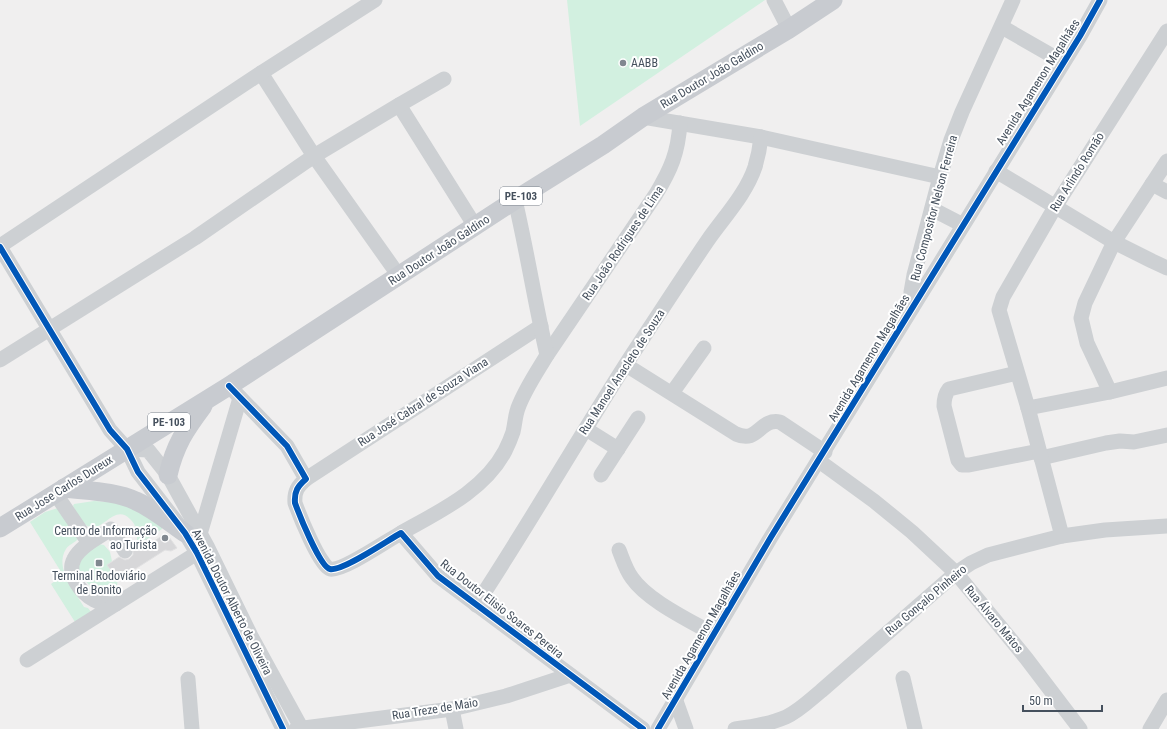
<svg xmlns="http://www.w3.org/2000/svg" width="1167" height="729" font-family="'Roboto Condensed',sans-serif">
<style>
.green{fill:#d2f0e0}
.building{fill:#d7d7d9;stroke:#e1e1e2}
.lines{fill:none;stroke-linecap:round;stroke-linejoin:round}
.minor{stroke:#cdd0d3;stroke-width:15}
.major{stroke:#c8cbd0;stroke-width:19}
.cycleway-casing{stroke:#fff;stroke-width:8}
.cycleway{stroke:#0057b8;stroke-width:6}
.poi-dot{fill:#818890;stroke:#fff;stroke-width:1.5}
.labels{text-anchor:middle;dominant-baseline:central;stroke-width:4;stroke-linejoin:round;paint-order:stroke}
.shield{fill:#fff;stroke:#7d848e;stroke-width:1}
.shield-label{font-size:11px;font-weight:bold;fill:#45505d}
.poi-label{font-size:12px;fill:#45505d;stroke:#fff;text-anchor:start}
.street-label{font-size:12px;fill:#45505d;stroke:#fff}
</style>
<rect width="100%" height="100%" fill="#f0efef"/>
<!-- green -->
<g class="green">
<polygon points="567,0 765,0 580,126"/>
<path d="M94,501L123,503L163,523L162,529L137,546C137,536 138,526 130,519C115,504 104,530 91,527C82,526 77,513 73,506L74,504Z"/>
<path d="M58,508L78,539C75,543 69,544 66,549C54,568 75,591 84,607L88,608L91,612L75,622L51,584L63,575L30,522L45,512Z"/>
<polygon points="98,544 104,545 110,552 112,561 108,565 118,580 115,594 113,596 103,596 95,592 78,572 76,563"/>
</g>
<!-- building -->
<polygon class="building" points="166,533 177,548 171,551 165,550 118,580 107,565 119,557 125,560 129,559 133,555 133,548 147,539 150,544"/>
<g class="lines">
<!-- minor -->
<g class="minor">
<polyline points="774,0 789,29"/>
<polyline points="1002,27 1063,62"/>
<polyline points="261,73 314,156 399,276"/>
<polyline points="399,105 475,226"/>
<polyline points="643,117 761,137 940,177"/>
<polyline points="996,171 1114,242 1152,261 1167,268"/>
<polyline points="1152,184 1167,192"/>
<polyline points="932,209 963,225"/>
<polyline points="0,246 261,73 375,0"/>
<polyline points="0,247 110,430 127,449 138,472 185,533 197,553 283,729"/>
<polyline points="912,308 911,292 914,275 940,177 951,140 962,112 1013,0"/>
<path d="M547,355L656,194C671,169 678,153 680,123"/>
<polyline points="0,360 195,238 314,156 399,105 444,79"/>
<path d="M626,365L736,434C759,444 759,418 780,422L825,452"/>
<path d="M1017,373L949,389C945,394 944,399 944,406L958,460L962,465H969L1039,451"/>
<path d="M229,386L287,446L306,479C298,486 294,491 295,503C299,514 320,567 330,569C342,572 388,540 401,533L438,576L643,729"/>
<polyline points="1110,392 1087,343 1081,318 1085,303 1114,242 1167,161"/>
<polyline points="672,393 704,348"/>
<polyline points="1028,408 1110,392 1167,378"/>
<polyline points="586,429 618,449"/>
<polyline points="127,449 148,450 168,475 207,546 251,636 302,729"/>
<polyline points="1041,458 1106,443 1120,441 1134,442 1167,435"/>
<polyline points="819,461 874,501 912,532 956,573 1026,658 1080,729"/>
<polyline points="601,475 638,418"/>
<polyline points="306,479 541,326"/>
<polyline points="55,493 89,543 111,529 125,551"/>
<path d="M401,533C438,512 484,491 505,451C508,445 511,438 513,432C515,424 515,416 518,408C525,389 537,372 547,355C535,303 527,251 515,200"/>
<polyline points="200,534 240,398"/>
<polyline points="1062,536 1028,408 999,310 1003,297 1055,207 1167,31"/>
<path d="M89,543C83,548 77,552 74,559C66,574 81,593 94,600C101,604 108,604 116,604"/>
<path d="M619,550C623,560 626,570 632,578C648,601 689,620 713,634"/>
<path d="M476,605C528,526 575,444 626,364C653,323 680,281 708,240C724,217 746,194 755,167C758,157 760,147 761,137"/>
<polyline points="27,660 205,548"/>
<polyline points="903,678 915,729"/>
<polyline points="188,679 192,729"/>
<polyline points="676,701 686,729"/>
<polyline points="452,709 456,729"/>
<polyline points="296,729 452,709 506,696 570,675"/>
<polyline points="658,729 771,537 1080,36 1100,0"/>
<path d="M735,729C752,727 770,724 786,717C799,711 810,700 821,691L956,573L971,563L988,555L1062,536L1105,530L1167,526"/>
<polyline points="1150,729 1167,700"/>
</g>
<!-- major -->
<g class="major">
<path d="M168,475C175,445 185,430 203,406"/>
<path d="M64,488C87,491 115,491 136,501C154,509 169,522 185,533"/>
<polyline points="0,528 229,386 515,200 603,145 643,117 789,29 833,0"/>
</g>
<defs>
<g id="cycleway">
<polyline points="0,247 110,430 127,449 138,472 185,533 197,553 283,729"/>
<path d="M229,386L287,446L306,479C298,486 294,491 295,503C299,514 320,567 330,569C342,572 388,540 401,533L438,576L643,729"/>
<polyline points="658,729 771,537 1080,36 1100,0"/>
</g>
</defs>
<!-- cycleway casing -->
<use href="#cycleway" class="cycleway-casing"/>
<!-- cycleway -->
<use href="#cycleway" class="cycleway"/>
</g>
<!-- markers -->
<g class="poi-dot">
<circle cx="623" cy="63" r="4"/>
<circle cx="165" cy="538" r="4"/>
<rect x="95" y="559" width="8" height="8" rx="2"/>
</g>
<g class="labels">
<!-- shield labels -->
<g class="shield">
<rect x="500" y="187" width="42" height="18" rx="3"/>
<rect x="148" y="413" width="42" height="18" rx="3"/>
</g>
<g class="shield-label">
<text x="521" y="196">PE-103</text>
<text x="169" y="422">PE-103</text>
</g>
<!-- poi labels -->
<g class="poi-label">
<text x="631" y="63">AABB</text>
<text x="157" y="531" text-anchor="end">Centro de Informação<tspan x="157" dy="14">ao Turista</tspan></text>
<text x="99" y="576" text-anchor="middle">Terminal Rodoviário<tspan x="99" dy="14">de Bonito</tspan></text>
</g>
<!-- street labels -->
<g class="street-label">
<text transform="translate(712 75) rotate(-31)">Rua Doutor João Galdino</text>
<text transform="translate(1038 82) rotate(-58)">Avenida Agamenon Magalhães</text>
<text transform="translate(1077 172) rotate(-58)">Rua Arlindo Romão</text>
<text transform="translate(934 208) rotate(-75)">Rua Compositor Nelson Ferreira</text>
<text transform="translate(623 243) rotate(-56)">Rua João Rodrigues de Lima</text>
<text transform="translate(439 250) rotate(-33)">Rua Doutor João Galdino</text>
<text transform="translate(869 358) rotate(-59)">Avenida Agamenon Magalhães</text>
<text transform="translate(622 372) rotate(-57)">Rua Manoel Anacleto de Souza</text>
<text transform="translate(423 402) rotate(-33)">Rua José Cabral de Souza Viana</text>
<text transform="translate(64 488) rotate(-32)">Rua Jose Carlos Dureux</text>
<text transform="translate(926 600) rotate(-40)">Rua Gonçalo Pinheiro</text>
<text transform="translate(232 602) rotate(63)">Avenida Doutor Alberto de Oliveira</text>
<text transform="translate(502 609) rotate(38)">Rua Doutor Elisio Soares Pereira</text>
<text transform="translate(994 619) rotate(50)">Rua Álvaro Matos</text>
<text transform="translate(701 635) rotate(-60)">Avenida Agamenon Magalhães</text>
<text transform="translate(435 709) rotate(-9)">Rua Treze de Maio</text>
</g>
</g>
<!-- scale -->
<path d="M1023 705v6h79v-6" fill="none" stroke="#45505d" stroke-width="2"/>
<text x="1029" y="705" font-size="12" fill="#45505d" stroke="#ffffff" stroke-width="3" paint-order="stroke">50 m</text>
</svg>
